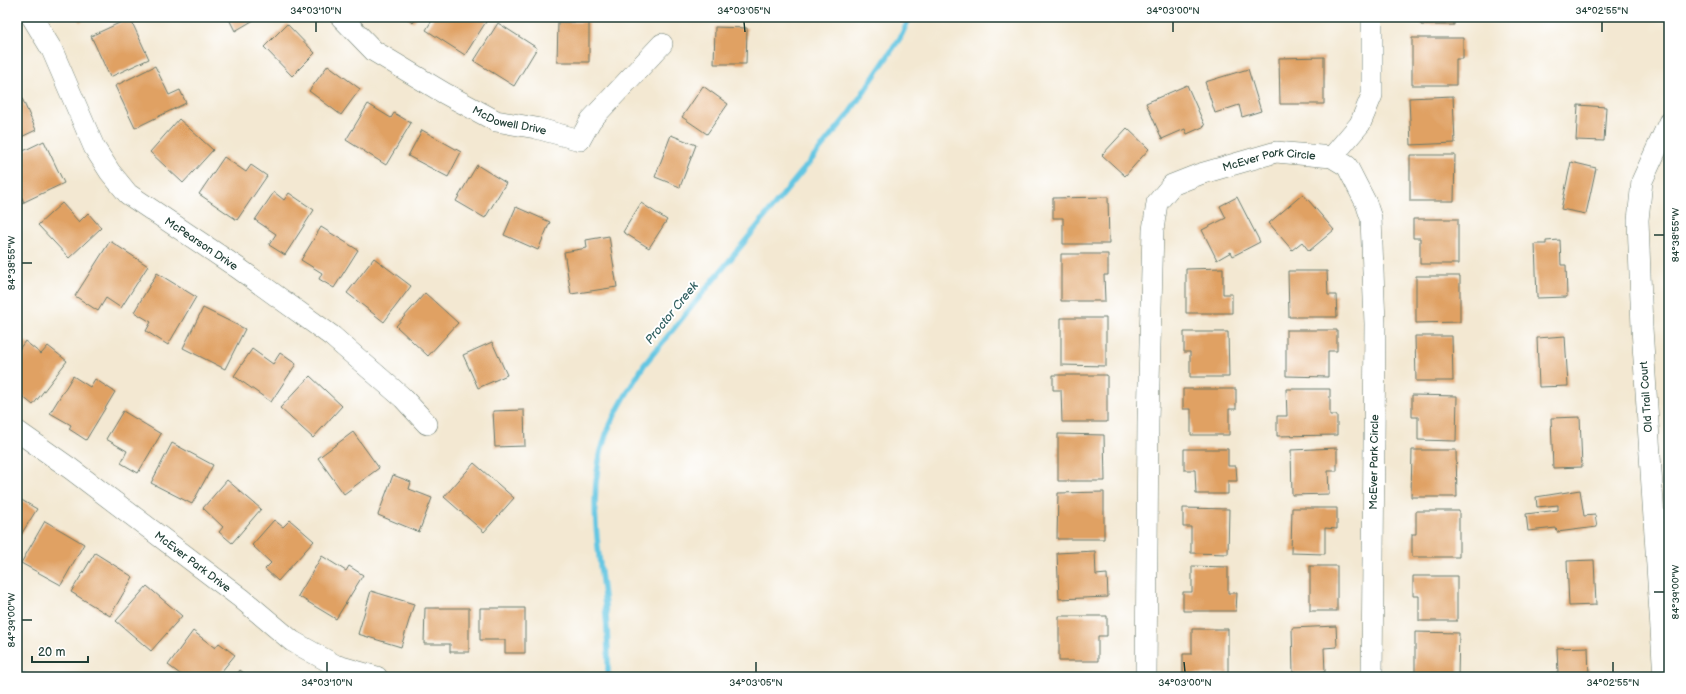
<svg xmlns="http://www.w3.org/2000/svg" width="1686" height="694" font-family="'Balsamiq Sans',sans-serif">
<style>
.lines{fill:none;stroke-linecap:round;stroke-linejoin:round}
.stream{stroke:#64c6e2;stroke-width:5.5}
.building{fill:#e0a163}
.minor-casing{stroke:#69796b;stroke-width:22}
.minor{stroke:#fff;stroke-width:21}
.ticks{fill:none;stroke:#1f3d34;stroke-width:1.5}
.labels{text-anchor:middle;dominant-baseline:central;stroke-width:4;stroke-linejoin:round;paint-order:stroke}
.street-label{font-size:11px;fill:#1f3d34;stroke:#fff}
.water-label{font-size:12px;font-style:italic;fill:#305f60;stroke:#fff}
.neatline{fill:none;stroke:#1f3d34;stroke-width:1.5}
.ticks-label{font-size:10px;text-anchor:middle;fill:#1f3d34}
</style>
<rect width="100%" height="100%" fill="#fff"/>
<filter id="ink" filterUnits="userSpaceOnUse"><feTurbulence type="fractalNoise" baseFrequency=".025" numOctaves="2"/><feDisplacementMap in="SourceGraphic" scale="8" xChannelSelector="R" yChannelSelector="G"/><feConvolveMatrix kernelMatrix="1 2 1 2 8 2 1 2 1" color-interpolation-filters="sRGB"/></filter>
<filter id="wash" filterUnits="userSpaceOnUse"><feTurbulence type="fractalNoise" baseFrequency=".012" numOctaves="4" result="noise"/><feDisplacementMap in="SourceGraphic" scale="16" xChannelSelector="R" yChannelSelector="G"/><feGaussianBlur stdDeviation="0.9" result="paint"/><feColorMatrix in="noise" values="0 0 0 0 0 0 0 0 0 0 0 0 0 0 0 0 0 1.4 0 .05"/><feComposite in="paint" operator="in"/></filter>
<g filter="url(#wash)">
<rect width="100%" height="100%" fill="#f3e8d2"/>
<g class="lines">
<!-- stream -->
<g class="stream">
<polyline points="17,673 29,677"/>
<path d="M608,677C608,661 608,644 607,628C603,564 583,498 606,435C615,410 631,387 644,365L848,115L900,38L910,17"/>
</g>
</g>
<g id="blocks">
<!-- building -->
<g class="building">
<polygon points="77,17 89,17 80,22"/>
<polygon points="228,17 259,17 235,31"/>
<polygon points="406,17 417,17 413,23"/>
<polygon points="434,17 489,17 465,55 426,30"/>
<polygon points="1422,17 1454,17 1454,25 1421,25"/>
<polygon points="130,18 149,59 110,77 91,36"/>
<polygon points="558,22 589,22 589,62 557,62"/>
<polygon points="498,23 537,48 514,86 474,61"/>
<polygon points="287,24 315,53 292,76 264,47"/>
<polygon points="715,27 747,28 746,64 714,64"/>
<polygon points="1412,38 1463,38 1463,59 1456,59 1456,85 1412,85"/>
<polygon points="1324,57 1324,104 1280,104 1279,58"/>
<polygon points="328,65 360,89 341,115 309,91"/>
<polygon points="155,66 169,95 180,90 186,103 135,128 115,86"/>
<polygon points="1248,69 1261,111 1242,117 1239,105 1215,113 1205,82"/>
<polygon points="1187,85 1205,126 1187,134 1185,129 1162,139 1146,103"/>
<polygon points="703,86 728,104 707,134 682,117"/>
<polygon points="17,87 36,130 17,139"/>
<polygon points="1453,96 1455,143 1411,145 1409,98"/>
<polygon points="368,104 391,118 394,113 411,123 386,165 346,140"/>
<polygon points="1578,105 1606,107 1604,141 1576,140"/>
<polygon points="179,119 213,150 183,183 150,152"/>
<polygon points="1127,128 1149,149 1125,176 1102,155"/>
<polygon points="422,130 461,152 448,177 408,156"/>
<polygon points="671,135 696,145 680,187 655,177"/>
<polygon points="44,141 64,183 24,202 18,190 24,203 17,206 17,154"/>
<polygon points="1410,155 1455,155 1454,201 1410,201"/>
<polygon points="224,157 246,172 251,165 267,176 237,220 199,194"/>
<polygon points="1571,162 1596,168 1586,214 1561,209"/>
<polygon points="477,165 506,183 485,218 456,201"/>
<polygon points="274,192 284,200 289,193 314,210 285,255 269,245 276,234 255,220"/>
<polygon points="1303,194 1334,230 1309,251 1302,242 1292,250 1269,223"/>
<polygon points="1108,197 1109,244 1063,244 1063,218 1053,218 1053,198"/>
<polygon points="1237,197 1260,242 1233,256 1231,252 1217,260 1202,230 1226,218 1220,206"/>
<polygon points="62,203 79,222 88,213 101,228 69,258 38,225"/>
<polygon points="641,203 667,220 649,248 623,232"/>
<polygon points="516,207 550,222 538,250 504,235"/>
<polygon points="1413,219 1458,219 1458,264 1420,264 1420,238 1413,238"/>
<polygon points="321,227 358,250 334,288 319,279 322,273 301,260"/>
<polygon points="609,236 617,287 571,294 564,252 587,248 586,240"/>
<polygon points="1560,240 1561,265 1566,265 1567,297 1537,298 1535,244 1546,244 1546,241"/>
<polygon points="110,241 148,266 121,308 106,298 98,311 75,296"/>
<polygon points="1061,254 1108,254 1108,275 1104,275 1105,301 1061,301"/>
<polygon points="374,258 411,286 384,322 347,293"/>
<polygon points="1223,268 1223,294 1232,294 1232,313 1186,313 1186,269"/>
<polygon points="1288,271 1327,271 1328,295 1336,295 1337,317 1289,317"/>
<polygon points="157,273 196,297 168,345 146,331 151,322 134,312"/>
<polygon points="1416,276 1460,276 1460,322 1416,323"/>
<polygon points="425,293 458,323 428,356 396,326"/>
<polygon points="203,308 245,329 225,369 183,348"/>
<polygon points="1061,318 1106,318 1106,366 1061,365"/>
<polygon points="1286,330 1337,330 1337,351 1328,351 1328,377 1286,376"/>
<polygon points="1184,332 1228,332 1229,377 1190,377 1190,352 1184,352"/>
<polygon points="1415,336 1452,336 1453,381 1416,381"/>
<polygon points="1565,336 1568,386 1539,387 1537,338"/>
<polygon points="25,341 41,354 48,346 67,361 33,405 17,392 17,352"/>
<polygon points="492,342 507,375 478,388 463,355"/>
<polygon points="252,349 273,364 280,353 296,364 271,402 234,376"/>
<polygon points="1053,375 1107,375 1107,422 1062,422 1061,390 1053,390"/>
<polygon points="73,376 90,387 95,379 115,392 86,440 69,429 71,425 50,413"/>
<polygon points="310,376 342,406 313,438 280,408"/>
<polygon points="1183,389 1236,389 1236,409 1229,409 1229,435 1191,435 1191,409 1183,409"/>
<polygon points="1286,389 1330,389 1330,415 1337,415 1337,435 1277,436 1277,416 1287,416"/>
<polygon points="1412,395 1457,396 1456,441 1418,440 1418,417 1412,417"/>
<polygon points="524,410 525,446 495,447 493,411"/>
<polygon points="123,411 161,434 138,473 121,463 127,451 106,439"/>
<polygon points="1580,417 1582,467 1553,468 1551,418"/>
<polygon points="353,432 379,468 344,494 318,458"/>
<polygon points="1058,434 1104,435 1105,481 1058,481"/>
<polygon points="172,443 213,465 192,504 151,483"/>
<polygon points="1337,448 1337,471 1328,471 1329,494 1292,495 1291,450"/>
<polygon points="1184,449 1228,449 1228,466 1236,466 1237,481 1228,481 1228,494 1196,494 1195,470 1184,470"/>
<polygon points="1412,450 1456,450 1457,497 1411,497"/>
<polygon points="474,463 514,498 484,532 444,497"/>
<polygon points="393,475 411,482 409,489 432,498 419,532 378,515"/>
<polygon points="227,480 261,509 232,543 219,532 223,527 203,508"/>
<polygon points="1580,490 1584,516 1595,515 1597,527 1557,532 1556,528 1528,531 1526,514 1558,510 1558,505 1537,507 1536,497"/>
<polygon points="1104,492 1104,539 1057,539 1058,493"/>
<polygon points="18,498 37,509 17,541 17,499"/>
<polygon points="1183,508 1229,509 1228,554 1191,553 1191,527 1183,527"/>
<polygon points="1292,508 1337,508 1337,529 1325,528 1325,554 1291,553"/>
<polygon points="1416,511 1459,511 1459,557 1412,557 1412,534 1416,534"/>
<polygon points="274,520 283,527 290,520 314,541 278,581 265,569 271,563 252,545"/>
<polygon points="45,521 84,544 61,585 21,563"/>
<polygon points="1095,551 1096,575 1107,574 1108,597 1059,599 1057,553"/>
<polygon points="95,553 133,577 110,616 71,592"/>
<polygon points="322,556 346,571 349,566 363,575 336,619 298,596"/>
<polygon points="1594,560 1596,605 1569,606 1567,561"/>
<polygon points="1192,566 1228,567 1228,593 1237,593 1236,611 1183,611 1183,592 1192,592"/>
<rect x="1310" y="566" width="27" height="45"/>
<polygon points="1413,576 1457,576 1457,621 1419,621 1419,596 1413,596"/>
<polygon points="147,586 182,616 151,651 116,621"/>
<polygon points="371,591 414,604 401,647 358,634"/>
<polygon points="425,608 469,608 469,652 450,652 450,644 424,644"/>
<polygon points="480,608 525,608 525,653 505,653 505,640 480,640"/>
<polygon points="1059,616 1107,616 1107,636 1098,636 1098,661 1059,661"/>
<polygon points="1336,626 1337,647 1324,648 1325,672 1293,673 1292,628"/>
<polygon points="1192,629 1228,629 1228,674 1183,674 1183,654 1192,654"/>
<polygon points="193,631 215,648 219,643 235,655 217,677 184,677 168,665"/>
<polygon points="1415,632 1459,633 1458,677 1415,677"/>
<polygon points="1588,647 1589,677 1551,677 1550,673 1558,673 1557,648"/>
<polygon points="240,670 249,677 235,677"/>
</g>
</g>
</g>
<g filter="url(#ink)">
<use href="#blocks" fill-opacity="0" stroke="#69796b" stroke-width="1"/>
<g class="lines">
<defs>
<g id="minor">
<path id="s1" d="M32,17L52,50L94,147L110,172L128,194L238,268L332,336L403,398L427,424"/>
<path id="s2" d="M341,17L374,51L444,93L496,121L536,128L580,140L591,120L662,44"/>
<polyline points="1332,157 1360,124 1372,95 1372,17"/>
<path id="s3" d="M17,431L71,469L241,598L292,641L335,665L377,677"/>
<path id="s4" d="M1146,677L1148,421L1153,230L1157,203L1172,185L1200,174L1276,152L1332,157L1347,166L1366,203L1371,218L1375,324L1372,677"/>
<polyline points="1664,677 1642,328 1638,220 1642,181 1669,122"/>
</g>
</defs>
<!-- minor casing -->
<use href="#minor" class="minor-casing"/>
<!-- minor -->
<use href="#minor" class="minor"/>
</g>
</g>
<!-- ticks -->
<path class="ticks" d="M316,22V32M744,22L745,32M1173,22V32M1602,22V32M1654,235H1664M22,263H32M1654,592H1664M22,620H32M327,662V672M756,662V672M1184,662L1185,672M1613,662V672"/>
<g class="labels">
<!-- street labels -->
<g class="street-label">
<text stroke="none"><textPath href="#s2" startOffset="201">McDowell Drive</textPath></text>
<text stroke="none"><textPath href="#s4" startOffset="599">McEver Park Circle</textPath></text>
<text stroke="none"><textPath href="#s1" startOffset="291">McPearson Drive</textPath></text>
<text transform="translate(1646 397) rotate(-94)">Old Trail Court</text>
<text transform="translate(1374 462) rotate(-89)">McEver Park Circle</text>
<text stroke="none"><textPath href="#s3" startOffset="219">McEver Park Drive</textPath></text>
</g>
<!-- water labels -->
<g class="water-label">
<text transform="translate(672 313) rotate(-51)">Proctor Creek</text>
</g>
</g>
<!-- margin -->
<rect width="1686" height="694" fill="none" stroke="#fff" stroke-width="44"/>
<!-- scale -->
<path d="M32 656v6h56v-6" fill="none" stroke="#1f3d34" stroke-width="2"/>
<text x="38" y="656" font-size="12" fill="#1f3d34" stroke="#ffffff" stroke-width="3" paint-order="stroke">20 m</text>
<rect x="22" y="22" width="1642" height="650" class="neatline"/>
<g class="ticks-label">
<text x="316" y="14">34°03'10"N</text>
<text x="744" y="14">34°03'05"N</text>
<text x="1173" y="14">34°03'00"N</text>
<text x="1602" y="14">34°02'55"N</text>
<text transform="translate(1675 235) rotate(-90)" y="4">84°38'55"W</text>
<text transform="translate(11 263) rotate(-90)" y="4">84°38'55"W</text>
<text transform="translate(1675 592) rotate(-90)" y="4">84°39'00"W</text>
<text transform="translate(11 620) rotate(-90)" y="4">84°39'00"W</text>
<text x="327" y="686">34°03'10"N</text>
<text x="756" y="686">34°03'05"N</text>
<text x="1185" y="686">34°03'00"N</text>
<text x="1613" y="686">34°02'55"N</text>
</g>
</svg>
